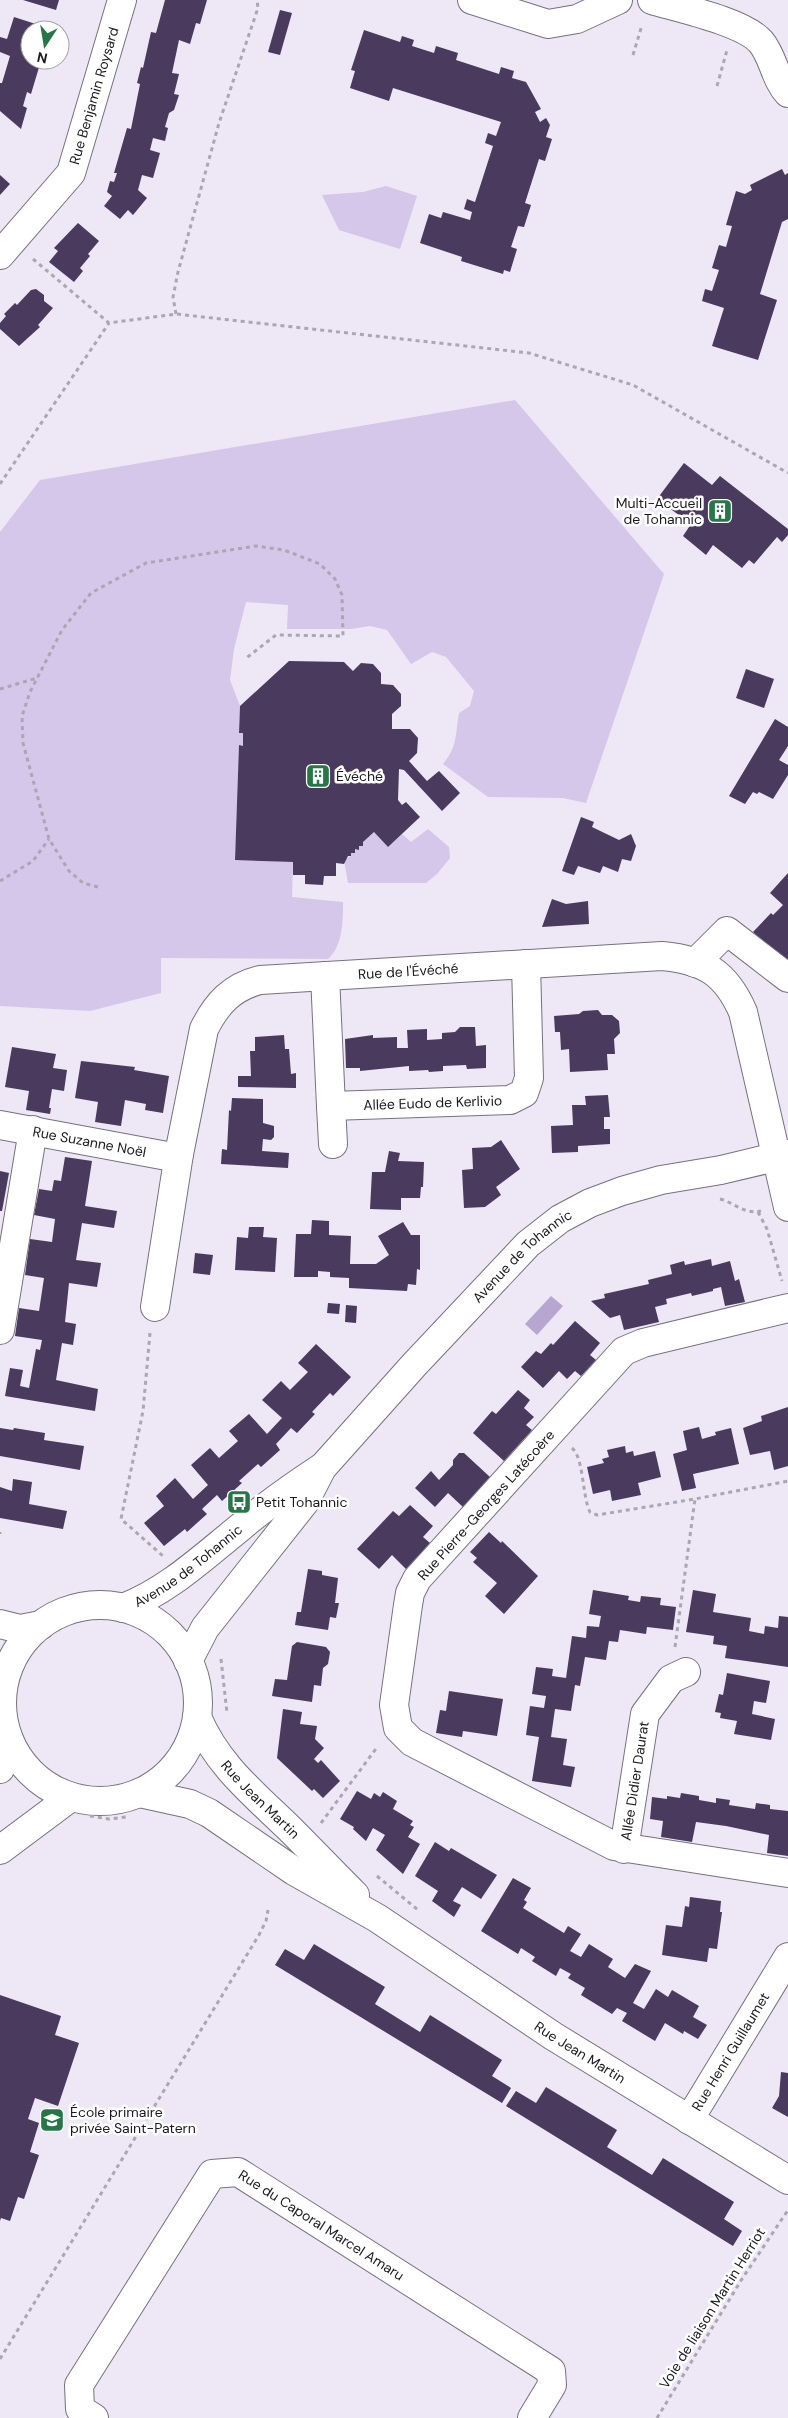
<svg xmlns="http://www.w3.org/2000/svg" width="788" height="2418" font-family="'DM Sans',sans-serif">
<style>
.green{fill:#d5c7e9}
.water{fill:#b7a6cf}
.building{fill:#4a3a5d}
.lines{fill:none;stroke-linecap:round;stroke-linejoin:round}
.minor-casing{stroke:#77717f;stroke-width:30}
.tertiary-casing{stroke:#77717f;stroke-width:30}
.secondary-casing{stroke:#77717f;stroke-width:30}
.path{stroke:#aca6b3;stroke-width:3;stroke-dasharray:4 4;stroke-linecap:butt}
.minor{stroke:#fff;stroke-width:28}
.tertiary{stroke:#fff;stroke-width:28}
.secondary{stroke:#fff;stroke-width:28}
.labels{text-anchor:middle;dominant-baseline:central;stroke-width:5;stroke-linejoin:round;paint-order:stroke}
.street-label{font-size:14px;fill:#1c191f;stroke:#fff}
.poi-label{font-size:14px;fill:#1c191f;stroke:#fff;text-anchor:start}
</style>
<rect width="100%" height="100%" fill="#ede7f6"/>
<!-- green -->
<g class="green">
<polygon points="386,186 417,196 400,249 339,230 322,195 363,192"/>
<path d="M515,400L664,574L586,803L563,798L488,797L443,764C458,746 455,735 459,713L470,706L474,691L446,657L432,652L411,664L387,630L370,626L351,629H287L288,605L246,602L234,649L230,680L240,706L239,733H243V746H239L235,859L293,862L292,897L343,902C343,921 343,946 328,959L161,958V993L90,1011L0,1006V532L40,480Z"/>
<polygon points="428,829 449,847 450,858 437,874 426,883 348,883 344,860 351,856 351,853 355,853 355,849 359,849 359,846 363,846 363,842 374,832 388,847 402,834 411,842"/>
</g>
<!-- water -->
<polygon class="water" points="551,1296 563,1306 537,1335 525,1324"/>
<!-- building -->
<g class="building">
<polygon points="23,0 59,0 56,10"/>
<polygon points="165,0 207,0 200,24 196,23 190,44 179,40 172,73 179,74 174,94 179,95 174,110 169,113 165,127 168,128 165,141 153,138 150,150 160,153 153,178 142,175 138,190 147,198 133,215 128,210 120,219 104,206 112,196 107,192 110,181 114,182 117,173 114,173 127,128 131,129 140,84 137,83 141,67 143,68 151,32 156,33"/>
<polygon points="280,10 292,13 280,55 268,52"/>
<polygon points="14,17 45,27 44,30 30,30 30,60 40,60 40,64 31,94 27,92 23,106 27,108 21,129 0,111 0,83 2,83 10,56 0,52 0,37 7,39"/>
<polygon points="364,30 400,42 402,36 414,40 412,46 434,53 436,46 458,53 456,60 499,74 501,67 514,71 512,78 526,82 541,109 535,112 540,122 546,118 550,125 546,137 552,139 545,161 539,159 525,203 531,205 524,227 518,226 511,247 517,249 510,272 504,270 503,274 461,261 462,257 420,243 429,214 441,218 443,212 470,220 472,212 464,209 467,199 475,202 493,146 485,143 488,133 496,136 501,122 393,88 389,101 350,88 355,71 351,70"/>
<polygon points="782,169 785,175 788,173 788,219 782,222 760,294 777,300 758,360 712,346 724,308 702,301 705,289 712,291 719,270 712,268 719,245 726,247 732,226 726,225 736,191 745,194 752,190 750,185"/>
<polygon points="0,175 10,184 0,195"/>
<polygon points="78,223 99,241 88,254 90,256 80,268 83,271 74,282 49,262 58,251 54,248"/>
<polygon points="36,289 44,295 44,301 53,308 38,325 40,327 19,346 0,329 0,323 6,316 4,314 15,303 17,305 31,290"/>
<polygon points="684,463 712,485 720,476 788,529 788,535 782,542 777,537 754,564 749,560 742,568 713,545 706,555 683,536 691,524 657,499"/>
<polygon points="289,661 344,662 353,671 361,663 373,664 381,673 381,684 393,685 401,694 401,706 392,714 392,729 410,729 418,738 417,753 409,761 427,781 439,771 460,793 442,811 404,770 399,769 398,800 402,805 406,802 420,817 388,847 374,832 363,842 363,846 359,846 359,850 355,849 355,853 351,853 351,856 348,856 344,864 336,863 336,876 324,876 323,885 305,884 305,875 293,875 293,862 235,860 239,745 243,746 243,733 239,733 240,706"/>
<polygon points="746,669 774,679 764,708 736,698"/>
<polygon points="775,719 788,727 788,746 779,760 788,765 788,775 773,799 759,792 757,794 753,792 745,804 729,796"/>
<polygon points="581,817 594,822 592,827 619,840 631,834 636,846 631,861 622,859 618,872 603,866 600,873 578,866 574,875 562,871"/>
<polygon points="788,873 788,962 787,964 753,932 771,913 773,915 783,905 770,893"/>
<polygon points="552,899 566,904 588,901 589,924 542,927"/>
<polygon points="598,1010 602,1015 612,1015 619,1021 620,1033 614,1039 615,1054 607,1054 608,1070 570,1072 569,1049 561,1050 560,1032 555,1032 554,1016 579,1014 583,1011"/>
<polygon points="460,1027 475,1027 476,1046 486,1045 486,1068 467,1069 466,1065 443,1066 443,1071 429,1072 428,1070 409,1071 409,1066 360,1071 360,1068 346,1068 345,1039 373,1035 373,1038 397,1037 397,1048 408,1048 407,1030 427,1029 427,1040 442,1039 442,1033 455,1032"/>
<polygon points="284,1035 285,1049 289,1049 291,1074 296,1073 296,1088 238,1087 238,1076 251,1076 250,1051 255,1051 255,1037"/>
<polygon points="12,1047 56,1054 53,1068 67,1070 64,1091 52,1089 49,1108 51,1108 50,1114 26,1110 29,1091 5,1087"/>
<polygon points="81,1061 135,1067 134,1070 169,1076 163,1113 145,1110 146,1104 125,1100 121,1126 95,1122 98,1102 75,1098"/>
<polygon points="608,1095 610,1117 604,1117 604,1129 610,1129 610,1144 578,1146 578,1152 552,1153 551,1126 573,1125 572,1105 586,1105 585,1096"/>
<polygon points="232,1098 263,1099 263,1123 274,1126 274,1137 271,1140 263,1139 262,1151 289,1153 288,1168 221,1164 222,1149 227,1150 229,1110 231,1111"/>
<polygon points="501,1140 520,1169 496,1187 501,1195 485,1207 464,1208 462,1170 473,1169 472,1148 491,1147"/>
<polygon points="389,1151 400,1153 398,1161 424,1162 423,1187 421,1187 420,1198 401,1198 401,1210 370,1209 372,1172 385,1172"/>
<polygon points="65,1157 92,1161 85,1206 117,1211 114,1228 82,1223 76,1260 101,1263 97,1287 69,1283 65,1322 76,1324 73,1345 62,1343 56,1380 98,1389 95,1411 5,1396 10,1368 23,1370 20,1386 29,1388 36,1349 40,1350 42,1340 15,1336 19,1308 39,1311 44,1278 25,1275 30,1239 52,1242 55,1219 34,1215 39,1189 52,1191 54,1180 61,1181"/>
<polygon points="0,1171 9,1173 2,1211 0,1211"/>
<polygon points="312,1220 329,1221 329,1235 351,1236 350,1264 376,1264 389,1255 378,1236 403,1222 411,1235 420,1235 420,1270 417,1269 416,1285 408,1284 407,1291 349,1288 349,1278 330,1277 330,1272 318,1271 318,1277 294,1277 296,1234 311,1234"/>
<polygon points="249,1227 264,1227 263,1237 277,1238 275,1272 235,1270 237,1237 248,1238"/>
<polygon points="195,1253 213,1255 210,1275 193,1273"/>
<polygon points="711,1259 712,1266 730,1261 735,1281 739,1279 745,1302 725,1306 721,1287 713,1289 713,1291 692,1296 691,1293 666,1299 667,1304 655,1307 659,1322 624,1330 620,1315 610,1318 591,1301 605,1298 604,1294 649,1284 648,1280 672,1274 670,1265 684,1261 685,1265"/>
<polygon points="328,1303 340,1304 339,1314 327,1313"/>
<polygon points="346,1305 357,1306 356,1323 345,1322"/>
<polygon points="575,1321 600,1343 590,1355 596,1360 581,1376 575,1371 567,1379 559,1371 543,1388 521,1367 536,1351 541,1354 551,1343 553,1345"/>
<polygon points="316,1344 351,1377 333,1396 330,1393 312,1412 315,1414 297,1433 291,1428 276,1444 280,1450 261,1467 258,1464 239,1481 242,1483 222,1501 217,1495 202,1509 207,1514 187,1532 185,1529 164,1546 144,1523 164,1506 156,1496 175,1478 193,1499 208,1485 191,1465 210,1448 219,1458 238,1441 229,1431 249,1414 267,1434 282,1418 262,1400 281,1381 290,1390 308,1372 298,1363"/>
<polygon points="518,1390 530,1400 524,1408 534,1417 526,1425 532,1430 504,1461 473,1433 492,1411 496,1414"/>
<polygon points="788,1407 788,1466 774,1470 770,1451 750,1455 743,1428 762,1421 761,1416"/>
<polygon points="699,1427 702,1439 716,1435 715,1432 731,1428 739,1464 693,1474 696,1488 682,1491 673,1454 687,1450 683,1431"/>
<polygon points="0,1428 13,1430 14,1428 45,1433 44,1440 84,1446 80,1470 0,1456"/>
<polygon points="625,1446 626,1453 633,1451 634,1456 655,1451 661,1477 638,1483 641,1495 612,1501 610,1490 593,1494 587,1467 604,1463 602,1459 609,1457 607,1450"/>
<polygon points="459,1453 464,1453 490,1477 463,1507 448,1493 435,1507 415,1488 431,1471 439,1480 453,1465 453,1460"/>
<polygon points="13,1479 32,1482 29,1504 67,1511 63,1529 0,1518 0,1487 12,1491"/>
<polygon points="410,1505 433,1526 423,1537 430,1543 406,1569 392,1555 379,1569 357,1549 393,1511 399,1516"/>
<polygon points="489,1532 501,1543 502,1541 538,1576 504,1614 485,1596 497,1583 473,1562 477,1558 470,1552"/>
<polygon points="308,1569 322,1571 322,1575 338,1578 335,1603 339,1603 336,1618 330,1617 328,1630 295,1625 297,1612 301,1612"/>
<polygon points="593,1590 629,1596 628,1600 640,1602 641,1596 661,1598 660,1605 676,1607 673,1630 647,1627 646,1634 620,1630 618,1642 609,1641 606,1660 585,1657 580,1686 575,1685 571,1711 555,1709 551,1737 567,1739 563,1765 575,1767 571,1787 532,1781 539,1737 526,1735 530,1706 544,1708 546,1696 532,1694 536,1667 553,1669 552,1676 566,1678 572,1636 586,1638 587,1626 599,1627 601,1616 589,1614"/>
<polygon points="693,1590 716,1594 713,1612 751,1618 749,1631 764,1634 765,1626 778,1628 779,1616 788,1617 788,1667 725,1658 727,1646 713,1644 714,1636 686,1632"/>
<polygon points="297,1642 326,1647 330,1652 328,1664 323,1668 321,1686 314,1685 312,1702 272,1696 275,1679 287,1680 292,1646"/>
<polygon points="727,1673 770,1681 766,1703 754,1701 752,1714 775,1719 771,1740 734,1734 737,1721 720,1718 721,1713 715,1712 719,1694 723,1695"/>
<polygon points="449,1691 503,1699 497,1736 463,1731 462,1737 436,1733 440,1710 446,1711"/>
<polygon points="283,1709 302,1712 300,1724 317,1726 315,1739 324,1748 314,1759 318,1763 321,1760 340,1781 323,1798 314,1789 312,1791 277,1758"/>
<polygon points="357,1791 371,1799 374,1793 380,1797 383,1792 397,1801 393,1809 413,1821 410,1825 414,1827 408,1837 420,1844 403,1874 376,1850 385,1835 373,1828 366,1841 353,1829 354,1827 340,1819"/>
<polygon points="681,1793 699,1796 699,1800 716,1803 716,1798 730,1800 729,1805 755,1809 756,1803 770,1805 770,1809 788,1811 788,1856 767,1853 769,1835 726,1826 696,1822 692,1842 661,1837 663,1821 650,1819 652,1797 667,1799 667,1796 680,1798"/>
<polygon points="435,1842 449,1851 451,1848 497,1875 481,1899 462,1887 453,1901 461,1905 454,1917 432,1901 438,1891 415,1876"/>
<polygon points="513,1878 531,1888 524,1900 527,1902 523,1908 564,1933 568,1926 581,1934 570,1951 581,1957 589,1944 613,1959 608,1967 625,1978 635,1964 651,1971 633,2003 644,2009 656,1989 668,1997 672,1990 699,2006 693,2017 707,2025 698,2039 684,2031 683,2034 665,2023 655,2041 622,2021 627,2013 617,2008 612,2014 581,1995 585,1988 568,1978 571,1974 560,1968 556,1976 532,1961 535,1957 521,1948 518,1954 481,1931"/>
<polygon points="690,1897 721,1901 720,1912 722,1912 717,1949 709,1948 707,1962 662,1955 666,1925 682,1927 685,1906 689,1907"/>
<polygon points="314,1944 385,1987 375,2004 420,2032 430,2015 502,2060 492,2076 511,2088 502,2103 275,1965 285,1949 304,1960"/>
<polygon points="0,1995 61,2016 55,2035 79,2043 58,2106 35,2098 28,2119 39,2123 30,2152 39,2155 24,2199 18,2197 10,2221 1,2218 0,2221"/>
<polygon points="781,2072 788,2073 788,2117 772,2108 779,2096"/>
<polygon points="546,2087 617,2130 607,2147 652,2175 663,2158 734,2202 724,2219 742,2231 733,2246 506,2106 516,2091 536,2103"/>
</g>
<g class="lines">
<defs>
<g id="minor">
<polyline points="472,0 548,24 577,19 618,0"/>
<path d="M652,0C679,8 744,22 761,42C773,56 775,79 788,93"/>
<path id="s1" d="M0,255L71,173L122,0"/>
<polyline points="695,963 727,931 788,978"/>
<path id="s2" d="M325,976L331,1106L510,1100L524,1093L529,1078L526,964"/>
<polyline points="331,1106 333,1144"/>
<path id="s3" d="M0,1125L167,1156L179,1154"/>
<path id="s4" d="M155,1307L179,1154L204,1029C217,1003 232,987 260,980L662,956C705,960 726,973 743,1012L788,1207"/>
<polyline points="788,1308 643,1343 624,1351 417,1579 410,1593 408,1605 394,1705 398,1728 412,1742 614,1846 788,1873"/>
<polyline points="0,1330 33,1130"/>
<path id="s5" d="M624,1849L645,1714L671,1679L686,1672"/>
<path id="s6" d="M689,2120L788,1957"/>
<path id="s7" d="M94,2418L80,2409L79,2385L212,2174L238,2172L551,2371L552,2385L532,2418"/>
</g>
<g id="tertiary">
<path id="s8" d="M123,1608C167,1591 201,1559 237,1530C264,1507 292,1487 321,1468"/>
<path id="s9" d="M188,1661L205,1628L304,1503L322,1468L414,1365L528,1244L560,1219L590,1203L622,1191L661,1180L721,1170L788,1154"/>
<polyline points="0,1769 9,1740"/>
<polyline points="0,1850 71,1797"/>
</g>
<g id="secondary">
<circle cx="100" cy="1703" r="98"/>
<polyline points="0,1624 20,1629 41,1625"/>
<path id="s10" d="M197,1717C217,1765 254,1794 290,1829C312,1851 333,1873 355,1895"/>
<path id="s11" d="M140,1793L190,1804L209,1813L294,1871L377,1918L553,2036L788,2180"/>
</g>
</defs>
<!-- minor casing -->
<use href="#minor" class="minor-casing"/>
<!-- tertiary casing -->
<use href="#tertiary" class="tertiary-casing"/>
<!-- secondary casing -->
<use href="#secondary" class="secondary-casing"/>
<!-- path -->
<g class="path">
<polyline points="633,55 642,25"/>
<polyline points="717,86 727,50"/>
<polyline points="33,259 109,323 176,314 529,353 633,385 788,473"/>
<polyline points="176,314 173,297 178,272 219,123 258,8 257,0"/>
<polyline points="0,484 109,323"/>
<polyline points="0,689 37,678"/>
<polyline points="0,881 33,861 49,839"/>
<polyline points="98,887 83,883 69,871 49,839 23,743 22,716 30,692 62,630 91,593 146,563 256,546 284,550 320,564 335,579 342,595 343,636 276,635 245,659"/>
<path d="M720,1199C735,1203 745,1215 761,1211"/>
<polyline points="758,1212 767,1229 782,1281"/>
<polyline points="150,1333 143,1411 121,1519 163,1556"/>
<path d="M572,1448C584,1458 582,1496 590,1512L597,1515L695,1499L788,1481"/>
<polyline points="0,1534 0,1532"/>
<polyline points="675,1647 695,1499"/>
<polyline points="221,1659 227,1713"/>
<polyline points="90,1816 109,1819 126,1817"/>
<polyline points="321,1823 378,1746"/>
<polyline points="377,1876 418,1910"/>
<polyline points="0,2359 259,1935 266,1921 268,1910"/>
<polyline points="657,2418 742,2279 788,2210"/>
</g>
<!-- minor -->
<use href="#minor" class="minor"/>
<!-- tertiary -->
<use href="#tertiary" class="tertiary"/>
<!-- secondary -->
<use href="#secondary" class="secondary"/>
</g>
<!-- icons -->
<defs>
<symbol id="building-square" viewBox="-11 -11 22 22"><rect x="-9" y="-9" width="18" height="18" rx="4" fill="#267748" stroke="#fff"/><path d="M-4-6H4V6H1V3H-1V6H-4ZM-2.5-4.3h1.7v1.8h-1.7ZM.8-4.3h1.7v1.8H.8ZM-2.5-1h1.7V.8h-1.7ZM.8-1h1.7V.8H.8Z" fill="#fff"/></symbol>
<symbol id="bus-square" viewBox="-11 -11 22 22"><rect x="-9" y="-9" width="18" height="18" rx="4" fill="#267748" stroke="#fff"/><path d="M-5-6H5V4H4V6H2V4H-2V6H-4V4H-5ZM-3.5-4V0h7V-4ZM-3.5 1.2v1.5H-2V1.2ZM2 1.2v1.5H3.5V1.2Z" fill="#fff"/></symbol>
<symbol id="school-square" viewBox="-11 -11 22 22"><rect x="-9" y="-9" width="18" height="18" rx="4" fill="#267748" stroke="#fff"/><path d="M0-5L7-2L0 1L-7-2ZM-4 1L0 2.5L4 1V4Q0 6-4 4Z" fill="#fff"/></symbol>
</defs>
<g fill-rule="evenodd">
<use href="#building-square" x="706" y="497" width="28" height="28"/>
<use href="#building-square" x="304" y="762" width="28" height="28"/>
<use href="#bus-square" x="225" y="1488" width="28" height="28"/>
<use href="#school-square" x="38" y="2106" width="28" height="28"/>
</g>
<g class="labels">
<!-- street labels -->
<g class="street-label">
<text stroke="none"><textPath href="#s1" startOffset="189">Rue Benjamin Roysard</textPath></text>
<text stroke="none"><textPath href="#s4" startOffset="508">Rue de l'Évéché</textPath></text>
<text stroke="none"><textPath href="#s2" startOffset="232">Allée Eudo de Kerlivio</textPath></text>
<text stroke="none"><textPath href="#s3" startOffset="91">Rue Suzanne Noël</textPath></text>
<text stroke="none"><textPath href="#s9" startOffset="528">Avenue de Tohannic</textPath></text>
<text transform="translate(486 1505) rotate(-48)">Rue Pierre-Georges Latécoère</text>
<text stroke="none"><textPath href="#s8" startOffset="78">Avenue de Tohannic</textPath></text>
<text stroke="none"><textPath href="#s5" startOffset="69">Allée Didier Daurat</textPath></text>
<text stroke="none"><textPath href="#s10" startOffset="105">Rue Jean Martin</textPath></text>
<text stroke="none"><textPath href="#s6" startOffset="80">Rue Henri Guillaumet</textPath></text>
<text stroke="none"><textPath href="#s11" startOffset="514">Rue Jean Martin</textPath></text>
<text stroke="none"><textPath href="#s7" startOffset="415">Rue du Caporal Marcel Amaru</textPath></text>
<text transform="translate(712 2308) rotate(-58)">Voie de liaison Martin Herriot</text>
</g>
<!-- poi labels -->
<g class="poi-label">
<text x="702" y="503" text-anchor="end">Multi-Accueil<tspan x="702" dy="16">de Tohannic</tspan></text>
<text x="336" y="776">Évéché</text>
<text x="256" y="1502">Petit Tohannic</text>
<text x="70" y="2112">École primaire<tspan x="70" dy="16">privée Saint-Patern</tspan></text>
</g>
</g>
<!-- north arrow -->
<g transform="translate(45 45) rotate(192)"><circle r="24" fill="#ffffff" stroke="#a4a3a5"/>
<path d="M0-4L9 19L0 12L-9 19Z" fill="#267748"/>
<text y="-8" font-size="14" font-weight="bold" text-anchor="middle" fill="#1c191f">N</text>
</g>
</svg>
